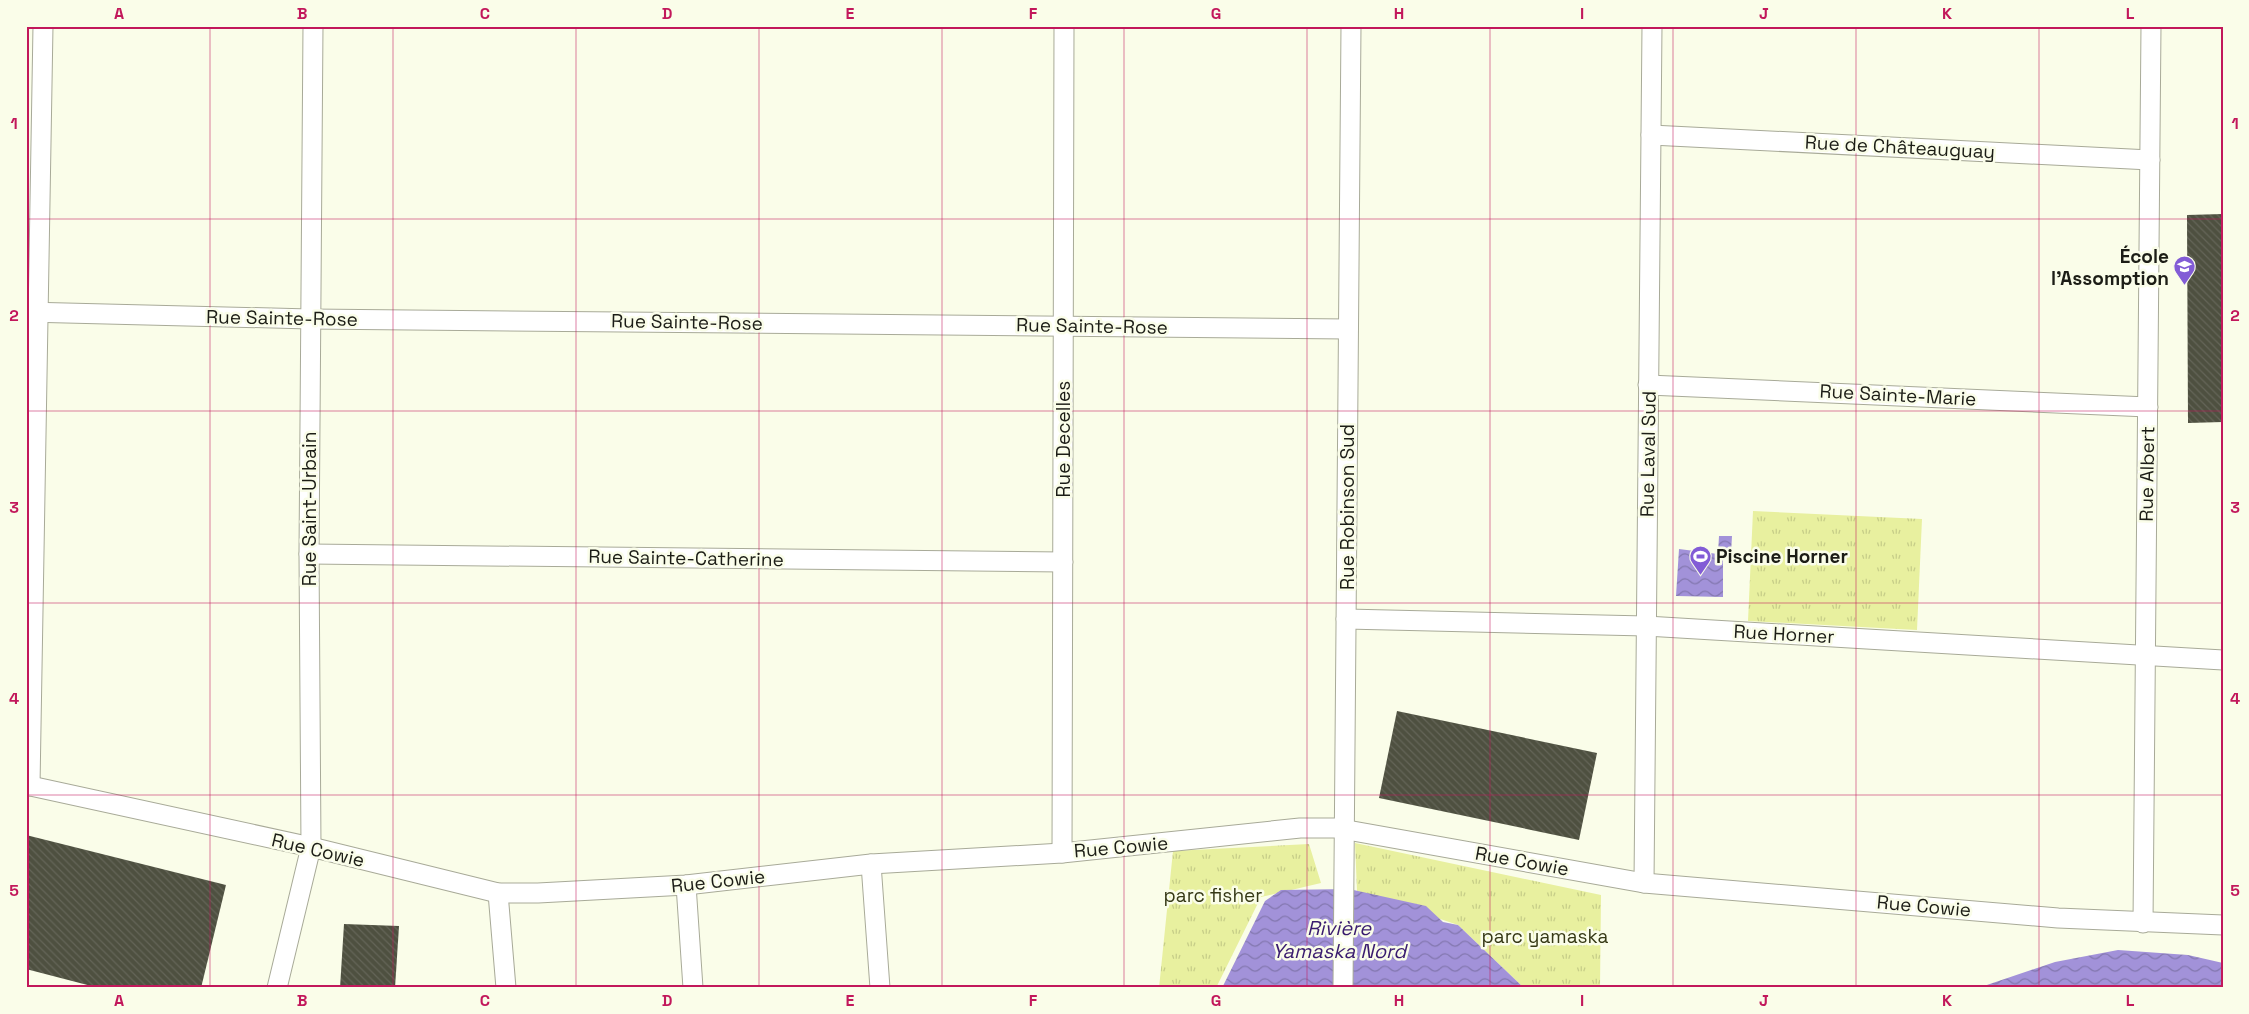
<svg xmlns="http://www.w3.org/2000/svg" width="2249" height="1014" font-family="'Space Grotesk',sans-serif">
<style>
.park{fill:url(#park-tufts)}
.water{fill:url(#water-waves)}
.building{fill:url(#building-back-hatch)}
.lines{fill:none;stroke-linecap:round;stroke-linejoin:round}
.minor-casing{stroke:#a8aa98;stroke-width:21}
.minor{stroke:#fff;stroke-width:19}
.grid{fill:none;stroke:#c2185b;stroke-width:1;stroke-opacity:0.55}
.labels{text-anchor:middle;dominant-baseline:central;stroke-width:5;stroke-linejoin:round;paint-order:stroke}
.street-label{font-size:19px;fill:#1c1d16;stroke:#fafde9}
.poi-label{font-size:19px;font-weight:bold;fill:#1c1d16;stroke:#fafde9;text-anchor:end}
.park-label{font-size:19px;fill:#363916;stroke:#fafde9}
.water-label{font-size:20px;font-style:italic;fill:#391b6e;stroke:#fafde9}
.neatline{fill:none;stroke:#c2185b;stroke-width:2}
.grid-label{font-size:16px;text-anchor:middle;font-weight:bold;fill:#c2185b}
</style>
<defs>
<pattern id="park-tufts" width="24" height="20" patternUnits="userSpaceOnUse" patternTransform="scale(1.25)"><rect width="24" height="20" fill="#e8f09f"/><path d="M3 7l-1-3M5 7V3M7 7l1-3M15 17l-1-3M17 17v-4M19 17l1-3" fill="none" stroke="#c6cd88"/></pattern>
<pattern id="water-waves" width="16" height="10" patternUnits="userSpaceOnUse" patternTransform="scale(1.25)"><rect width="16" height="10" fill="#a292d9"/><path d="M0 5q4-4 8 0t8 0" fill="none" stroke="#8377af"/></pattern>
<pattern id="building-back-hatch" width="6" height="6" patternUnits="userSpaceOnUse" patternTransform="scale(1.25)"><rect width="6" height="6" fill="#4e5040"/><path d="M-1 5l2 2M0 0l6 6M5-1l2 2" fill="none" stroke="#646558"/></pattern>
</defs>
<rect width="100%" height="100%" fill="#fafde9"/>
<!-- park -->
<g class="park">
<polygon points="1753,511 1922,519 1917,630 1748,621"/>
<polygon points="1355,843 1601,895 1600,988 1524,988 1458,925 1357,891"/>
<polygon points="1309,844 1321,883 1261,897 1216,988 1159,988 1173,851"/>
</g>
<!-- water -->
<g class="water">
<polygon points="1719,536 1732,536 1731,553 1723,554 1723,597 1676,596 1679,549 1718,554"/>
<polygon points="1349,889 1426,906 1443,922 1458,925 1524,988 1222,988 1265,901 1281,890"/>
<polygon points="2118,950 2188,955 2223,963 2223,988 1978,988 2055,962"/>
</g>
<!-- building -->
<g class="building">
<polygon points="2223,214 2223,422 2188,423 2187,215"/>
<polygon points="1397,711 1597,753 1579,840 1379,798"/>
<polygon points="26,835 226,885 201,988 99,988 26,969"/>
<polygon points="344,924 399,926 395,988 340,988"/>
</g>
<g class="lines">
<defs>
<g id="minor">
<polyline points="1651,135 2150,160"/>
<polyline points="26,312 310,319 1348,329"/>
<polyline points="1648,385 2148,407"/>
<polyline points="309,554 1063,562"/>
<polyline points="1346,619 1646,626 2223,660"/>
<polyline points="26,785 311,847 498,893 538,893 686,885 871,864 1062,853 1300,828 1336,828 1644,883 2058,918 2223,925"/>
<polyline points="30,786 43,26"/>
<polyline points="1062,853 1064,26"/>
<polyline points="871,864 880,988"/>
<polyline points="1644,883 1652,26"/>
<polyline points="686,885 693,988"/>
<polyline points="498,893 506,988"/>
<polyline points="2143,923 2151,26"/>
<polyline points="277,988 311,847 309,554 313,26"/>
<polyline points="1343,988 1351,26"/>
</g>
</defs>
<!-- minor casing -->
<use href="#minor" class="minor-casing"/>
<!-- minor -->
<use href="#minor" class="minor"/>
</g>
<!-- grid -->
<path class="grid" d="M210,26V988M393,26V988M576,26V988M759,26V988M942,26V988M1124,26V988M1307,26V988M1490,26V988M1673,26V988M1856,26V988M2039,26V988M26,219H2223M26,411H2223M26,603H2223M26,795H2223"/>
<!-- icons -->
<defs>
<symbol id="school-pin" viewBox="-11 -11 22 30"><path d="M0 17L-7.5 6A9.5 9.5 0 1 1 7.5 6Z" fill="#825cd6" stroke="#fafde9"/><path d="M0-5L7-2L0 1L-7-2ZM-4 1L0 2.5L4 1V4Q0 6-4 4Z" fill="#fff"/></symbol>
<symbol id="stadium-pin" viewBox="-11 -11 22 30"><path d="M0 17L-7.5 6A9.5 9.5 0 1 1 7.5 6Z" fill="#825cd6" stroke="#fafde9"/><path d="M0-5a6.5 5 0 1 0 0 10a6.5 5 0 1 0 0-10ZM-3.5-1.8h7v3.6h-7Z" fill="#fff"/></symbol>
</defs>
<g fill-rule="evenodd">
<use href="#school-pin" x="2172" y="254" width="25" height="34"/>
<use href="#stadium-pin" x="1688" y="544" width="25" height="34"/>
</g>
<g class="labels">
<!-- street labels -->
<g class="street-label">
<text transform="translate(1900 147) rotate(3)">Rue de Châteauguay</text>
<text transform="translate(282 318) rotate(1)">Rue Sainte-Rose</text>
<text transform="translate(687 322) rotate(1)">Rue Sainte-Rose</text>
<text transform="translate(1092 326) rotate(1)">Rue Sainte-Rose</text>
<text transform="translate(1898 395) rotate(3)">Rue Sainte-Marie</text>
<text transform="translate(1063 439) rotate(-90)">Rue Decelles</text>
<text transform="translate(1648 454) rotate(-89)">Rue Laval Sud</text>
<text transform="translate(2147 474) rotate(-89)">Rue Albert</text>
<text transform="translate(1347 507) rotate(-90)">Rue Robinson Sud</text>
<text transform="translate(309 509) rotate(-90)">Rue Saint-Urbain</text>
<text transform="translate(686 558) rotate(1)">Rue Sainte-Catherine</text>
<text transform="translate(1784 634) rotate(3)">Rue Horner</text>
<text transform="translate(1121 847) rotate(-5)">Rue Cowie</text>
<text transform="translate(318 850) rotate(13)">Rue Cowie</text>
<text transform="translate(1522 861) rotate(10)">Rue Cowie</text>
<text transform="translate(718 881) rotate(-6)">Rue Cowie</text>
<text transform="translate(1924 906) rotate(5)">Rue Cowie</text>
</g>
<!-- poi labels -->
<g class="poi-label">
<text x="2169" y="256">École<tspan x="2169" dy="22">l'Assomption</tspan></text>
<text x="1716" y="556" text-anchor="start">Piscine Horner</text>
</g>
<!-- park labels -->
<g class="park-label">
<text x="1213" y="895">parc fisher</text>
<text x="1545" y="936">parc yamaska</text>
</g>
<!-- water labels -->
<g class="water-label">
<text x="1339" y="928">Rivière<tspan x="1339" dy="23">Yamaska Nord</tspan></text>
</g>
</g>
<!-- border -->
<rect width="2249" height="1014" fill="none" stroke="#fafde9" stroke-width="55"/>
<rect x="28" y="28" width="2194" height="958" class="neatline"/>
<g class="grid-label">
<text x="119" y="19">A</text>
<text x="302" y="19">B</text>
<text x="485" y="19">C</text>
<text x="667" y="19">D</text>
<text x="850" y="19">E</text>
<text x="1033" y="19">F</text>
<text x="1216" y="19">G</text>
<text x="1399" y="19">H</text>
<text x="1582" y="19">I</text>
<text x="1764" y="19">J</text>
<text x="1947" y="19">K</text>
<text x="2130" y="19">L</text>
<text x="14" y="129">1</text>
<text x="2235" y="129">1</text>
<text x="14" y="321">2</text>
<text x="2235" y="321">2</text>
<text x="14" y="513">3</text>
<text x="2235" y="513">3</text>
<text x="14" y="704">4</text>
<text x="2235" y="704">4</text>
<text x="14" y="896">5</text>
<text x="2235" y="896">5</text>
<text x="119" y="1006">A</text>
<text x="302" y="1006">B</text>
<text x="485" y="1006">C</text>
<text x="667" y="1006">D</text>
<text x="850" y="1006">E</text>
<text x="1033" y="1006">F</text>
<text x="1216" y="1006">G</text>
<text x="1399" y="1006">H</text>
<text x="1582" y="1006">I</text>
<text x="1764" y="1006">J</text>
<text x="1947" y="1006">K</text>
<text x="2130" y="1006">L</text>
</g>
</svg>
